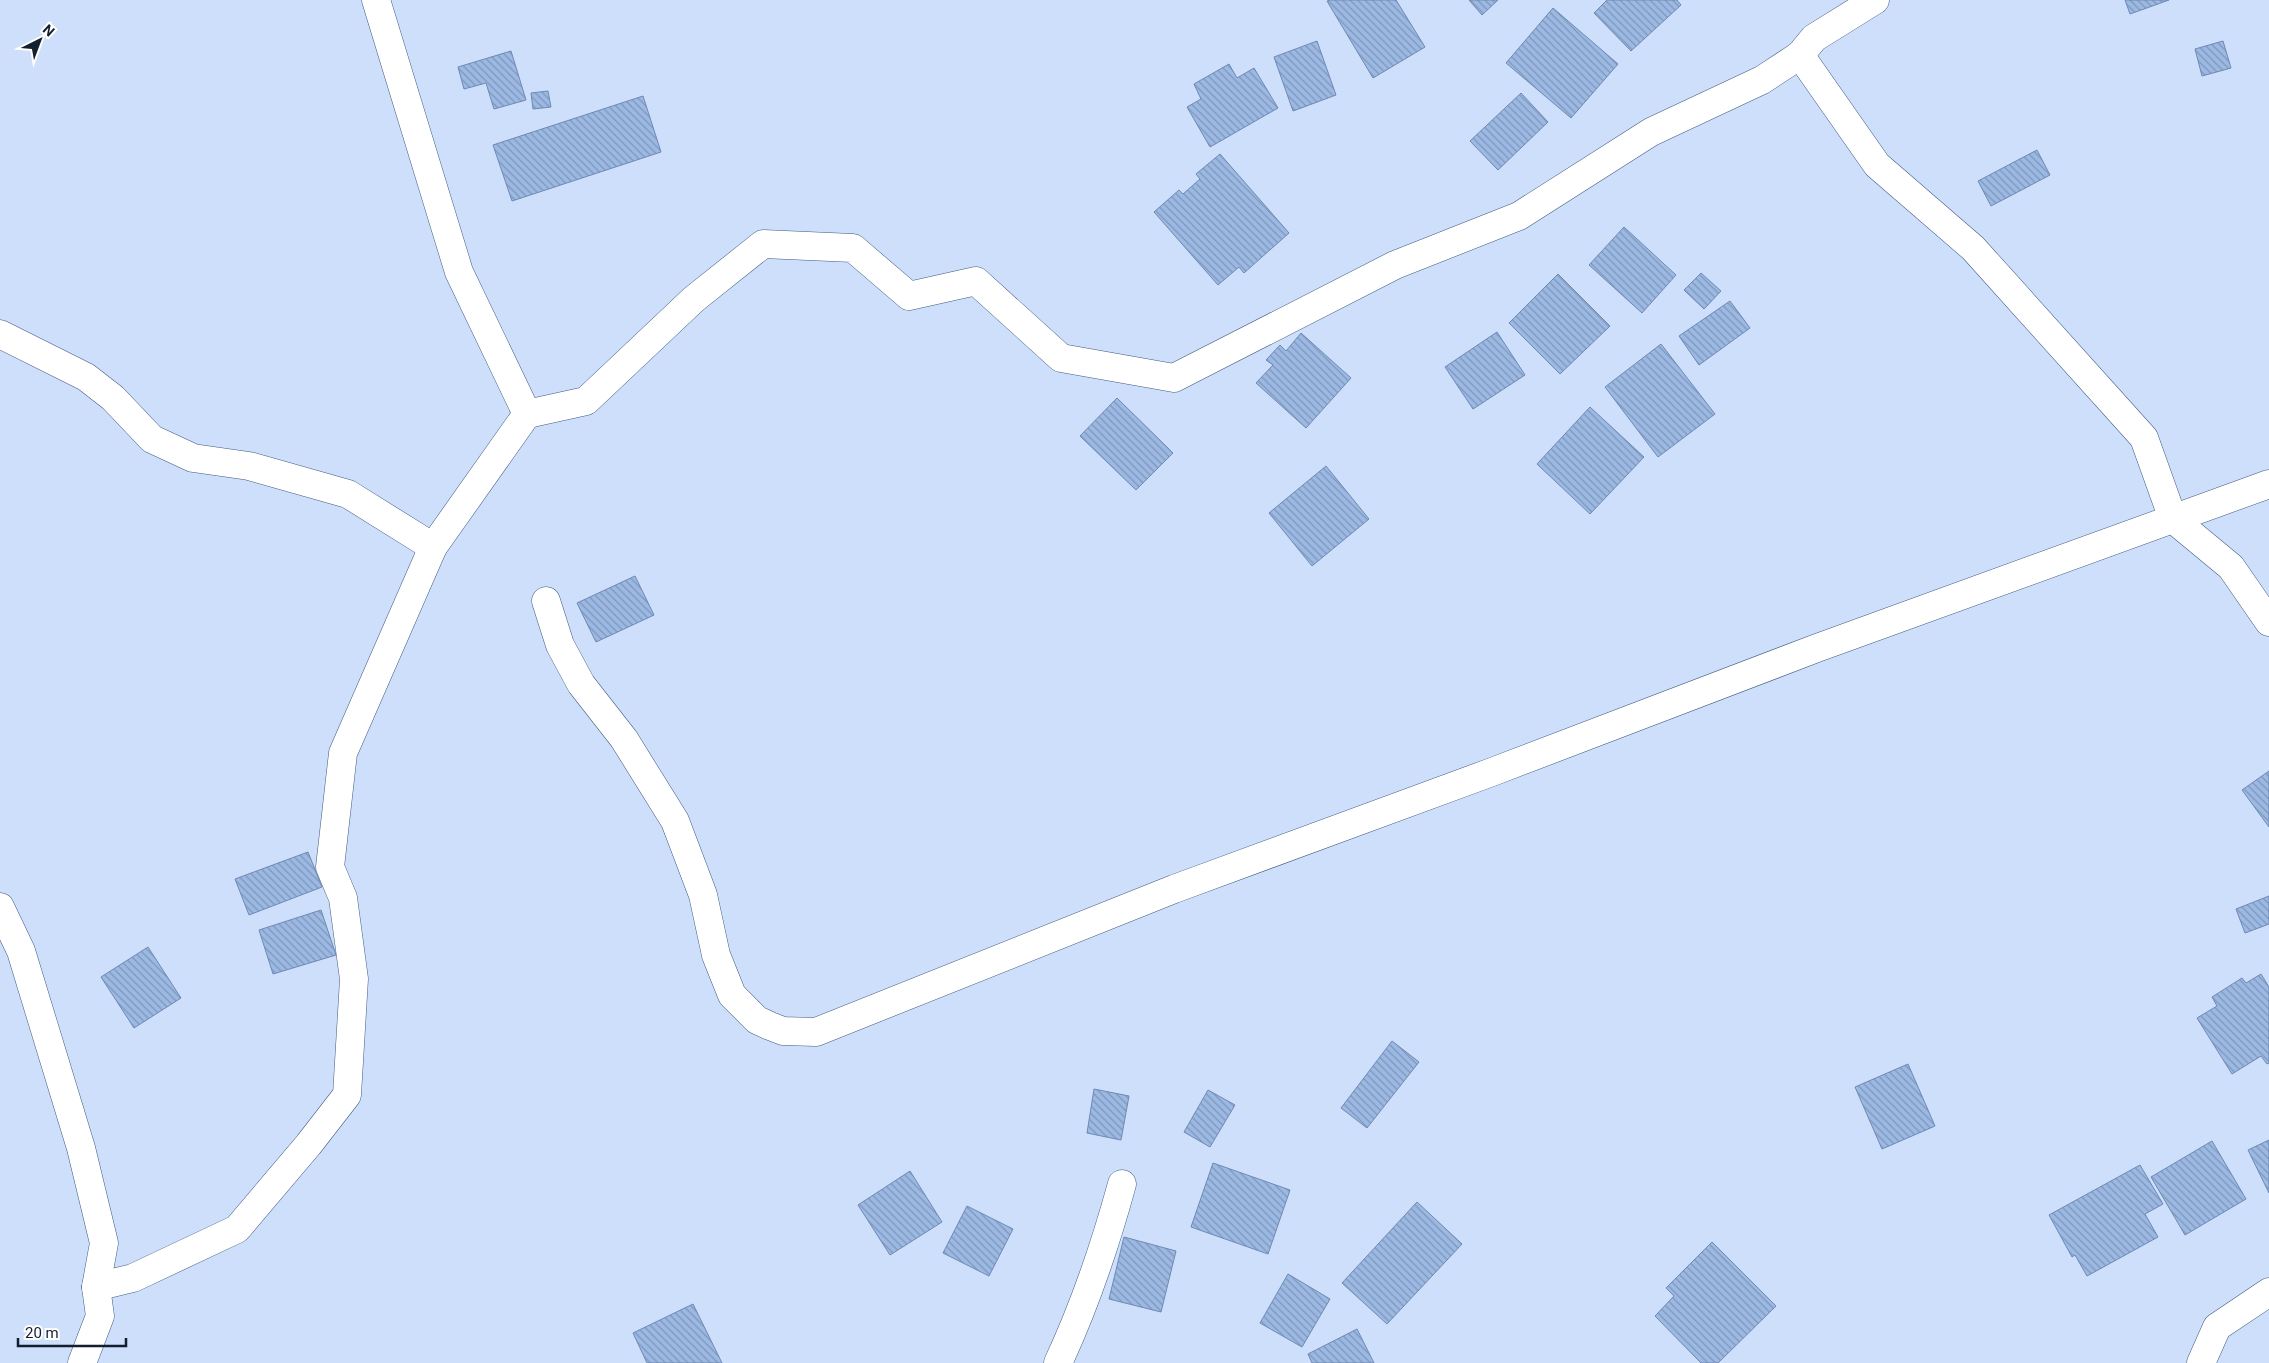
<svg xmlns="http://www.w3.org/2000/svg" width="2269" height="1363" font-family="Roboto,sans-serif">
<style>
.building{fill:url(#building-back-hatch);stroke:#6e89b3}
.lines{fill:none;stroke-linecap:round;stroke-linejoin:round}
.street-casing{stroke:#425b82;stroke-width:29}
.street{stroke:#fff;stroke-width:28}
</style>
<defs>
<pattern id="building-back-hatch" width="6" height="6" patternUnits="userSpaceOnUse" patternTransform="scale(1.25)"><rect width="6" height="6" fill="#9cb9e4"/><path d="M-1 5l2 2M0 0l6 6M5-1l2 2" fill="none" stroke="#7e96b9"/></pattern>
</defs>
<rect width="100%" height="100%" fill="#cddffa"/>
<!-- building -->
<g class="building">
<polygon points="1330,0 1396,0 1425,47 1373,78 1327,1"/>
<polygon points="1469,0 1498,0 1482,15"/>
<polygon points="1607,0 1677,0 1681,5 1631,51 1594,13"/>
<polygon points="2125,0 2169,0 2130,14"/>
<polygon points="1553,8 1618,64 1571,118 1506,63"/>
<polygon points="1317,41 1336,95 1293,111 1274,57"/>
<polygon points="2223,41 2231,68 2202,76 2195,49"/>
<polygon points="511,51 526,100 494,109 486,83 464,89 458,67"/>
<polygon points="1229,64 1237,78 1254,68 1278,108 1210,147 1187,107 1201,99 1194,84"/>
<polygon points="548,91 551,107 533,109 531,93"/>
<polygon points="1521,93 1548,122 1498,170 1470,141"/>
<polygon points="643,96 661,152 512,201 493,145"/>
<polygon points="2037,150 2050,175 1991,206 1978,181"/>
<polygon points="1220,154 1289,233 1244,273 1239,267 1218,285 1154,212 1179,190 1183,194 1200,179 1196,174"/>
<polygon points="1624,227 1676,275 1642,313 1589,265"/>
<polygon points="1701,273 1721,291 1704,309 1684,290"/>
<polygon points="1558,274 1610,326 1560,374 1509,323"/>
<polygon points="1730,301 1750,328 1699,365 1679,336"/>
<polygon points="1497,332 1525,375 1473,409 1445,367"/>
<polygon points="1301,333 1351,378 1306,428 1256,383 1273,365 1266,360 1280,345 1286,351"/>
<polygon points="1661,344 1715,414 1658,457 1605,387"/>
<polygon points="1117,398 1173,453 1136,490 1080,436"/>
<polygon points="1590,407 1644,457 1590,514 1537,464"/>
<polygon points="1326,466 1369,519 1312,566 1269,513"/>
<polygon points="635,576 654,615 596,642 577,603"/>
<polygon points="2269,771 2269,827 2242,790"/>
<polygon points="308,852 322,887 249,915 235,879"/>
<polygon points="2269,896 2269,924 2245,933 2236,909"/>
<polygon points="321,910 336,955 273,974 259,930"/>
<polygon points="148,947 181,998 134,1028 101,977"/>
<polygon points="2261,974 2269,987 2269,1063 2267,1064 2261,1056 2232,1074 2197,1018 2217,1006 2212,997 2242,978 2246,983"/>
<polygon points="1392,1041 1419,1062 1367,1128 1341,1108"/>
<polygon points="1908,1064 1935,1126 1882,1149 1855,1087"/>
<polygon points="1094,1089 1129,1096 1121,1140 1087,1133"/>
<polygon points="1208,1090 1235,1105 1210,1147 1184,1132"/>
<polygon points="2269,1140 2269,1193 2248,1150"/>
<polygon points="2212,1141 2246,1199 2185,1235 2151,1177"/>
<polygon points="1213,1163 1290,1190 1268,1254 1191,1227"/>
<polygon points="2140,1165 2163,1204 2145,1214 2158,1237 2087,1276 2075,1255 2072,1257 2049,1215"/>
<polygon points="910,1171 942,1222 890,1255 858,1205"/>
<polygon points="1417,1202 1462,1244 1387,1324 1342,1283"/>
<polygon points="967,1206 1013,1229 989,1276 943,1253"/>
<polygon points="1124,1237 1176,1251 1161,1312 1109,1299"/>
<polygon points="1712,1242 1776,1306 1718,1363 1701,1363 1655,1316 1674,1296 1666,1288"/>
<polygon points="1288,1274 1330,1299 1302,1347 1260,1323"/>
<polygon points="693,1304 722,1363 647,1363 633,1333"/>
<polygon points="1357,1329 1374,1363 1312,1363 1308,1354"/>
</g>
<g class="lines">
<defs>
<g id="street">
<polyline points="1800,55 1877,165 1973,248 2144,438 2173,519 2231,567 2269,622"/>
<polyline points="0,334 86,377 113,398 152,439 193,458 249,466 348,494 433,547"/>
<polyline points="527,414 586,401 694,299 763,244 853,248 909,296 976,281 1061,358 1174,378 1395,265 1519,216 1651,132 1762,80 1800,55 1814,38 1875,0"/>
<polyline points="546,601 560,645 581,684 624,739 675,821 703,895 716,955 732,995 757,1020 770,1026 783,1031 816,1032 1174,889 1492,772 1817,648 2269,484"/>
<polyline points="0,907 21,951 81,1148 104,1243 96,1287 100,1316 82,1363"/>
<polyline points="96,1287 133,1278 237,1229 309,1144 347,1095 354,979 343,898 330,867 343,753 433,547 527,414 459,272 376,0"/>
<path d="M1058,1363C1085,1305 1105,1246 1122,1184"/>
<polyline points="2201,1363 2217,1327 2269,1292"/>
</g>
</defs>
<!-- street casing -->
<use href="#street" class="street-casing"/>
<!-- street -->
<use href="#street" class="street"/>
</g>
<!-- north arrow -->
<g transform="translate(40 40) rotate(42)" stroke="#fefefe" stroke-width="4" paint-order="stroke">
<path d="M0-4L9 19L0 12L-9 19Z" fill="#131e2e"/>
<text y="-8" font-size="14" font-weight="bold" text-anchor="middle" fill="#131e2e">N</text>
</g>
<!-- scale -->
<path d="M18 1338v8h108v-8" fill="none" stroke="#131e2e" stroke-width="2.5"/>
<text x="25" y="1338" font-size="15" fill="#131e2e" stroke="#fefefe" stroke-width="4" paint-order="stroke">20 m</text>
</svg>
